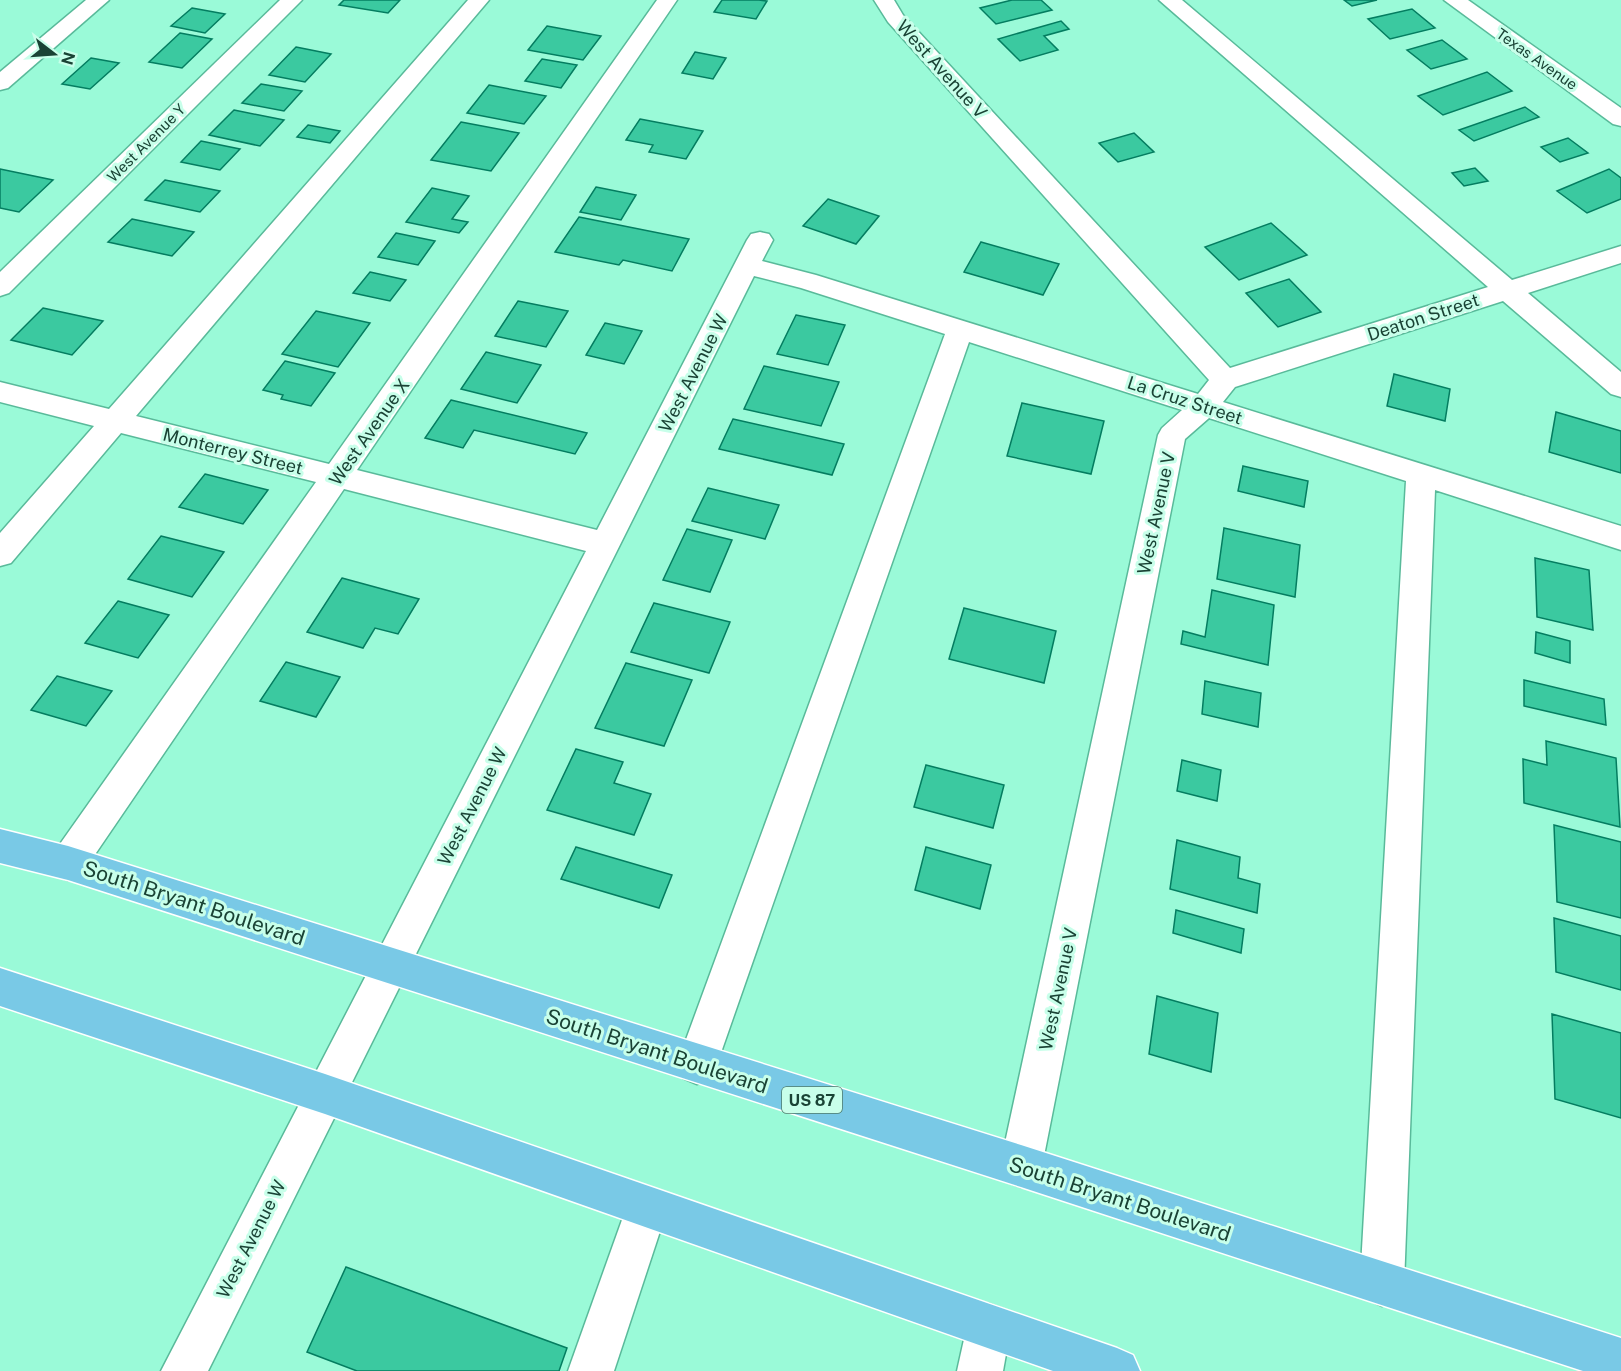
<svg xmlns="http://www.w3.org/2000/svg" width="1621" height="1371" font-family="'Public Sans',sans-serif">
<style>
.building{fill:#3bc9a0;stroke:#047d60;stroke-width:1.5}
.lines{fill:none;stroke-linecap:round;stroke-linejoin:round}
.minor-casing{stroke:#59ba9a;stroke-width:3}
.major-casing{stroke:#fff;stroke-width:3}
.minor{fill:#fff;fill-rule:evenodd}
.major{fill:#79c9e6;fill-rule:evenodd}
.labels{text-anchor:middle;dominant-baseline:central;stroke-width:6;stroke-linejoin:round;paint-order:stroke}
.far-street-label{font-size:15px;fill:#1a4335;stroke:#c8ffea}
.shield{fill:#c8ffea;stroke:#4e7b6b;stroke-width:1.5}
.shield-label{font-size:16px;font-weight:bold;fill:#1a4335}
.street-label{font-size:18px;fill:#1a4335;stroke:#c8ffea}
.near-street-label{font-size:21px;fill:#1a4335;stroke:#c8ffea}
</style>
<rect width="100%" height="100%" fill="#9afad8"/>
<!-- building -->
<g class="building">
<polygon points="344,0 400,0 388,13 339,5"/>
<polygon points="722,0 759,0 767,1 756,19 714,12"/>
<polygon points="1012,0 1041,0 1052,10 996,24 980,8"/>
<polygon points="1344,0 1377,0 1352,6"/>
<polygon points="192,8 225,14 205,33 171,26"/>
<polygon points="1412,9 1435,28 1390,39 1368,19"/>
<polygon points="1061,21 1069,29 1044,36 1058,50 1020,61 998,39"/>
<polygon points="547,26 601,36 583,60 528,50"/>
<polygon points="180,33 212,39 182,68 149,62"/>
<polygon points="1442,40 1467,59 1431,69 1407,50"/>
<polygon points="296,47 331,54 305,82 269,75"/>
<polygon points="695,52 726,58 713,79 682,73"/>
<polygon points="91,58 119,63 90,89 62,84"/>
<polygon points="542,59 577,65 561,88 525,81"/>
<polygon points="1487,72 1512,91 1443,115 1418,96"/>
<polygon points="261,84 302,91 284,111 242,103"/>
<polygon points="489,85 546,96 524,124 467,113"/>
<polygon points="1525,107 1539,117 1474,141 1459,130"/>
<polygon points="234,110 284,120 260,146 209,135"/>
<polygon points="640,119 703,131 686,159 649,152 653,145 626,140"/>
<polygon points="461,122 519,133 491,171 431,160"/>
<polygon points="308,125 340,131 330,143 297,137"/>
<polygon points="1134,133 1154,152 1118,162 1099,143"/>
<polygon points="1568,138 1588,153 1560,162 1541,147"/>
<polygon points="201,141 240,149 220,170 181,162"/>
<polygon points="1475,168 1488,181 1464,186 1452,173"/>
<polygon points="0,169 53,180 19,212 0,208"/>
<polygon points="1609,169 1621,178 1621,199 1587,213 1557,191"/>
<polygon points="165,180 220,191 200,212 145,200"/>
<polygon points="596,187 636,195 621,220 580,212"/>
<polygon points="432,188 469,196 452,219 468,222 459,233 406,222"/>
<polygon points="828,199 879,216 856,244 803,226"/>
<polygon points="579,217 689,239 672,271 623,260 619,265 555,252"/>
<polygon points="132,219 194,232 172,256 108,242"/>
<polygon points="1271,223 1307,255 1239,280 1205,247"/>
<polygon points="396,233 435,241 418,265 378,257"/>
<polygon points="981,242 1059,264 1043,295 964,272"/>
<polygon points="370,272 406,280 390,301 353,293"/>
<polygon points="1289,279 1321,312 1278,327 1246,293"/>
<polygon points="518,301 568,311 546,347 495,336"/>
<polygon points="43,308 103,321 72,355 11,340"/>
<polygon points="316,311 370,323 338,367 282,354"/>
<polygon points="796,315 845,325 828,365 777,354"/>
<polygon points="605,323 642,331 624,364 586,355"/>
<polygon points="486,352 541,365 517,403 461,389"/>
<polygon points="285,361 335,373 311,406 281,399 283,395 263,390"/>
<polygon points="764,366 839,382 821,426 744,409"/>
<polygon points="1394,374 1450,389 1445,421 1387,406"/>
<polygon points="451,400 587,433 575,454 474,430 463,448 425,438"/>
<polygon points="1022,403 1104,421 1091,474 1007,456"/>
<polygon points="1556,412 1621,431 1621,473 1549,452"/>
<polygon points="733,419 844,444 832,475 719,449"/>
<polygon points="1243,466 1308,481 1304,507 1238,491"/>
<polygon points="205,474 268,490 243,524 179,507"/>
<polygon points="708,488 779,505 765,539 692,521"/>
<polygon points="1224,528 1300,545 1295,597 1217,579"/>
<polygon points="687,529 732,540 710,592 663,580"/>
<polygon points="161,536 224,552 192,597 128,579"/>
<polygon points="1535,558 1589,570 1593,630 1537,617"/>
<polygon points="342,578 419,599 398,634 375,628 363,648 307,632"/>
<polygon points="1212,590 1274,605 1268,665 1181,644 1183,631 1205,637"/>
<polygon points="118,601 169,615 138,658 85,643"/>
<polygon points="654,603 730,622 709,673 631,652"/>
<polygon points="964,608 1056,631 1044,683 949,659"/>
<polygon points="1536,632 1570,641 1570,663 1535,653"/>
<polygon points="286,662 340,677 316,717 260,701"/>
<polygon points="626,663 692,680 664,746 595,728"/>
<polygon points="57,676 112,691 86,726 31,710"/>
<polygon points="1524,680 1604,699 1606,725 1524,706"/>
<polygon points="1205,681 1261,693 1258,727 1202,714"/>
<polygon points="1546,741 1616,758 1620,827 1524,803 1523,759 1547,765"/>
<polygon points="576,749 623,762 614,783 651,794 634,835 547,810"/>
<polygon points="1182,760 1221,770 1217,801 1177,791"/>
<polygon points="926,765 1004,785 993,828 914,807"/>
<polygon points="1554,825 1621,842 1621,918 1557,902"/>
<polygon points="1177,840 1240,857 1238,878 1260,884 1257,913 1170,889"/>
<polygon points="576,847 672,875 659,908 561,879"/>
<polygon points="926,847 991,865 980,909 915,890"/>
<polygon points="1176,910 1244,929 1241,953 1173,933"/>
<polygon points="1554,918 1621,936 1621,990 1556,972"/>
<polygon points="1157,996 1218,1013 1211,1072 1149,1054"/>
<polygon points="1552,1014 1621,1033 1621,1118 1555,1099"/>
<polygon points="346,1267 567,1348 559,1371 357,1371 307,1352"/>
</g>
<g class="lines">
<defs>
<g id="minor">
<polygon points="86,0 109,0 8,88 0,90 0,72"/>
<polygon points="280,0 302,0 9,293 0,296 0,272"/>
<polygon points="468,0 489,0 136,416 329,464 657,0 677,0 357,470 597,530 747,240 751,234 760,232 769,234 773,240 762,261 816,275 1198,394 1209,380 888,22 874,0 894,0 903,15 1230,368 1488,287 1159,0 1182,0 1512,280 1621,246 1621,263 1528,293 1621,372 1621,397 1611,394 1503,301 1235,387 1223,402 1621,526 1621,550 1435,490 1404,1284 1397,1299 1382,1306 1367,1299 1360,1284 1406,481 1209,418 1185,439 1042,1166 1036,1181 1021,1187 1006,1181 1000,1166 1158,435 1162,428 1182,410 969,342 717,1064 711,1078 697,1084 683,1078 677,1064 945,334 801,288 754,276 208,1371 161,1371 586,551 344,489 81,875 68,880 55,875 50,863 55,851 316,482 121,433 11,563 0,566 0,533 94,426 0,402 0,382 109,409"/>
<polygon points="1444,0 1468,0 1621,108 1621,126 1613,124"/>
<polygon points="647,1186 662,1192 668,1207 614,1371 568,1371 632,1192"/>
<polygon points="989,1304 1005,1310 1011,1326 1003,1371 957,1371 967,1326 973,1310"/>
</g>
<g id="major">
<polygon points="0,829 68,846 1021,1145 1621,1338 1621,1371 1583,1371 1021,1187 68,880 0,863"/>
<polygon points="0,968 325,1074 1117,1348 1133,1355 1140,1371 1053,1371 325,1114 0,1006"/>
</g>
</defs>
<!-- minor casing -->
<use href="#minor" class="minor-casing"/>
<!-- major casing -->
<use href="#major" class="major-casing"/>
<!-- minor -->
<use href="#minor" class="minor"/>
<!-- major -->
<use href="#major" class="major"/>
</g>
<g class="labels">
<!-- far-street labels -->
<g class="far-street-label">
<text transform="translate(1537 59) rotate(35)">Texas Avenue</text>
<text transform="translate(146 143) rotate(-45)">West Avenue Y</text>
</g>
<!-- shield labels -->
<rect class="shield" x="782" y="1087" width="60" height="26" rx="4.5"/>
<g class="shield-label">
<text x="812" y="1100">US 87</text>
</g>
<!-- street labels -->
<g class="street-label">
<text transform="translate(942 69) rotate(48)">West Avenue V</text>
<text transform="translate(1423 317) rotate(-18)">Deaton Street</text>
<text transform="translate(693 373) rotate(-63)">West Avenue W</text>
<text transform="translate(1185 400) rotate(18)">La Cruz Street</text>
<text transform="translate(369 432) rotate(-55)">West Avenue X</text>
<text transform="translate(233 451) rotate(14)">Monterrey Street</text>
<text transform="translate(1156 513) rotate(-78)">West Avenue V</text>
<text transform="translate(472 806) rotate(-63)">West Avenue W</text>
<text transform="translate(1058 989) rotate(-78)">West Avenue V</text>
<text transform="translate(251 1239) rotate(-63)">West Avenue W</text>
</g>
<!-- near-street labels -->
<g class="near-street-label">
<text transform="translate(194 903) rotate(18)">South Bryant Boulevard</text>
<text transform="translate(657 1051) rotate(18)">South Bryant Boulevard</text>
<text transform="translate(1120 1199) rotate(18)">South Bryant Boulevard</text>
</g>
</g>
<!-- north arrow -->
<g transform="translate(54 54) rotate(107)" stroke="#c8ffea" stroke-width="4.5" paint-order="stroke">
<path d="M0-4.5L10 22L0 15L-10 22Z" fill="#1a4335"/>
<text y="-9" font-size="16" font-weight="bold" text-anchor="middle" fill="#1a4335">N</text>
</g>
</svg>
